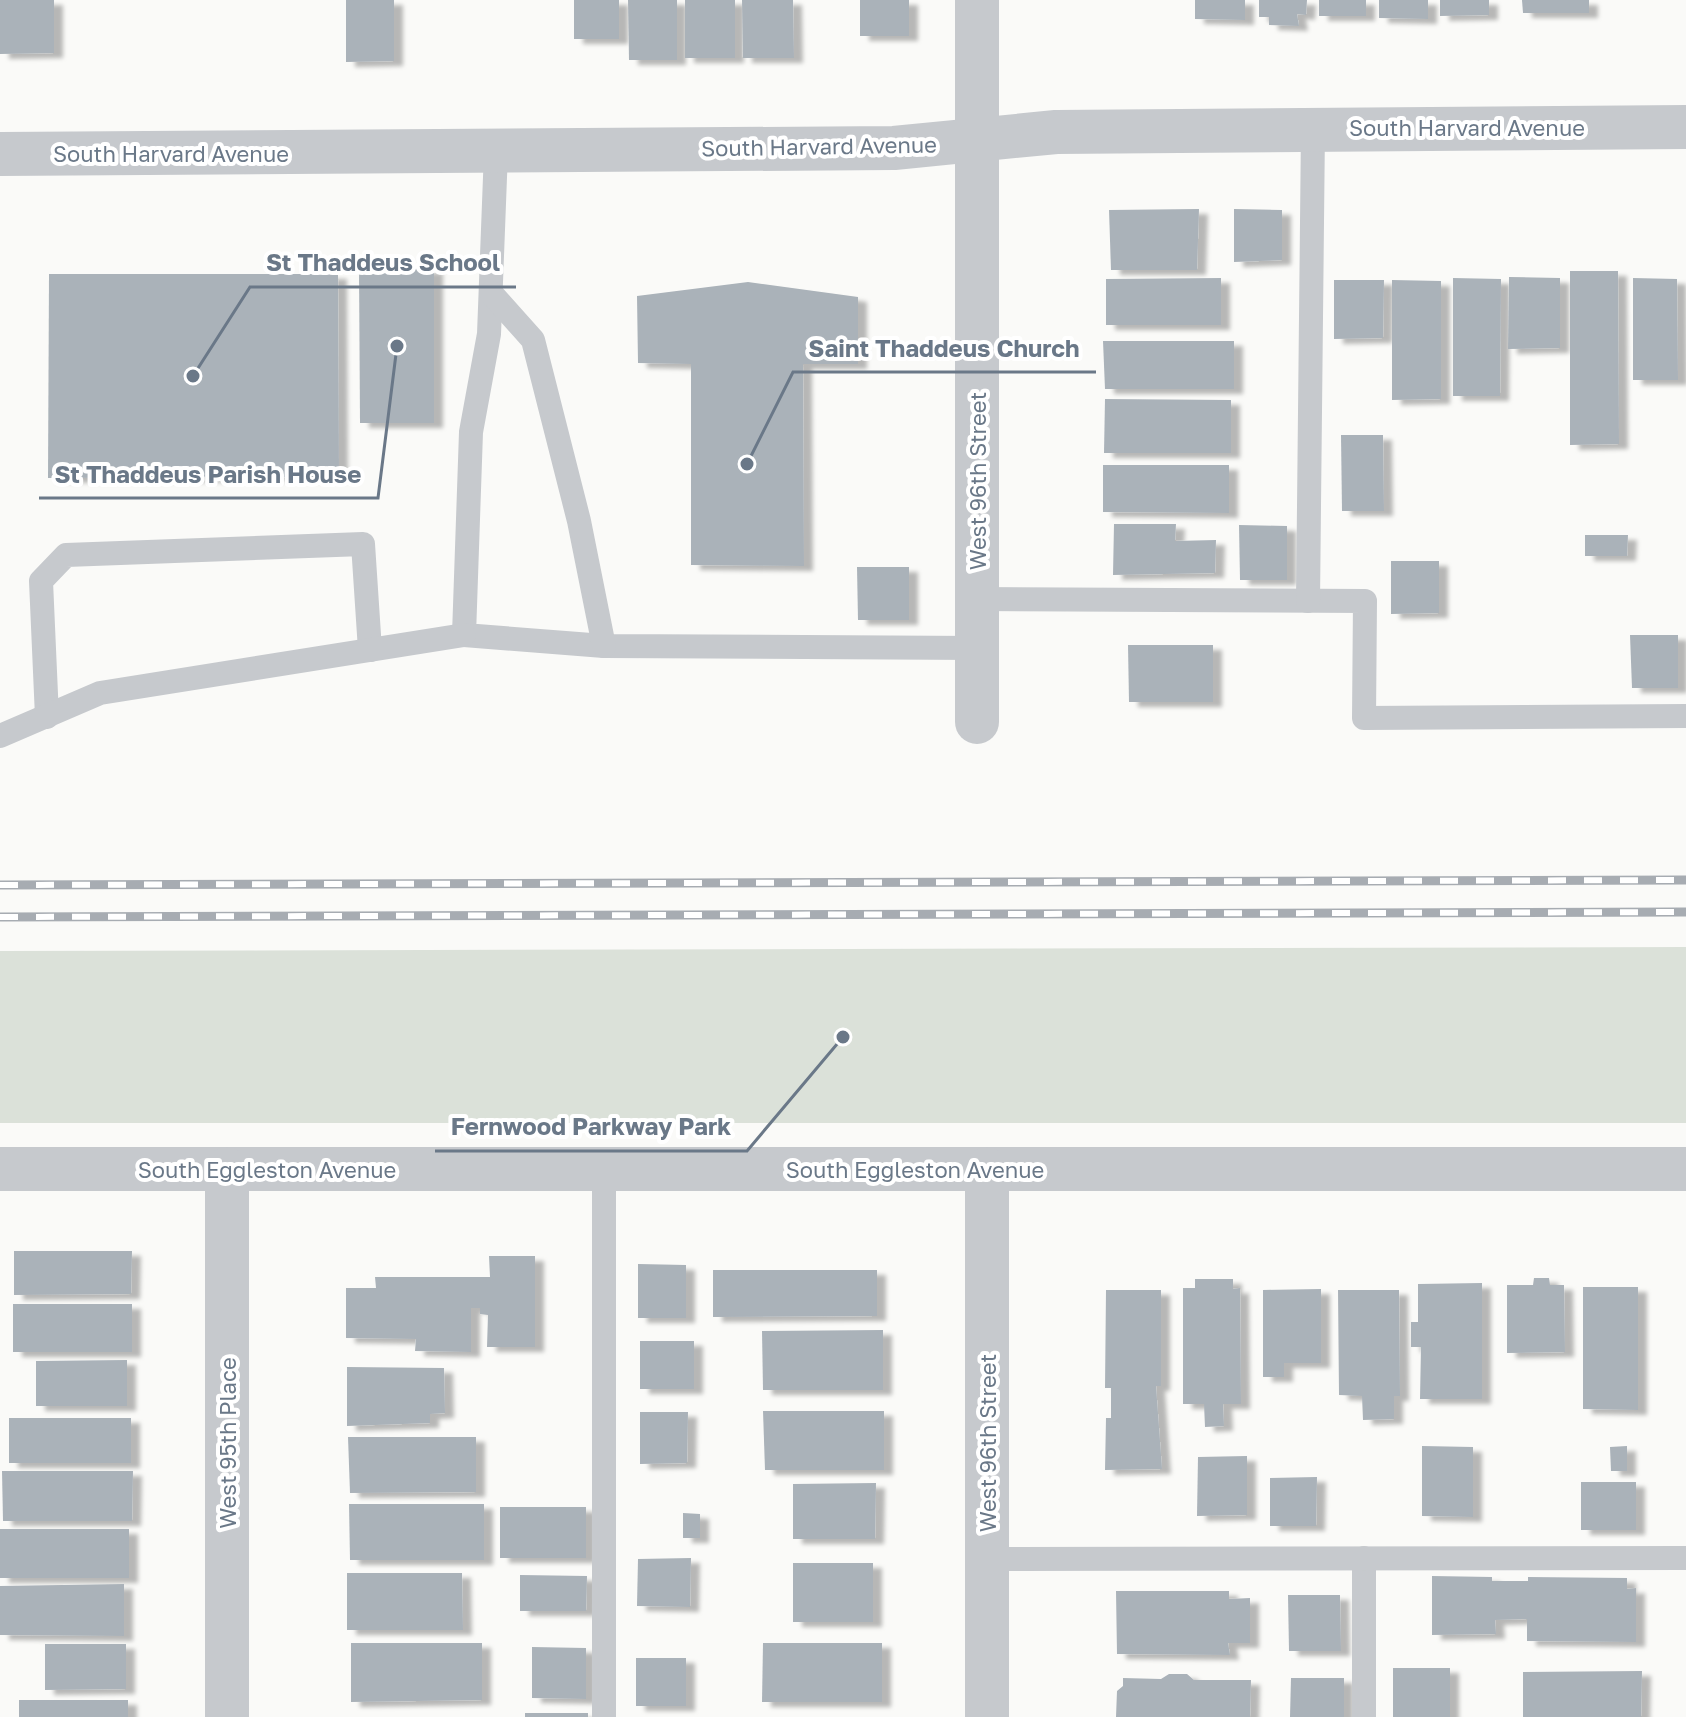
<svg xmlns="http://www.w3.org/2000/svg" width="1686" height="1717" font-family="'Golos Text',sans-serif">
<style>
.green{fill:#dbe1d9}
.building{fill:#aab2b9;filter:url(#shadow)}
.lines{fill:none;stroke-linecap:round;stroke-linejoin:round}
.service{stroke:#c6c9cd;stroke-width:24}
.minor{stroke:#c6c9cd;stroke-width:44}
.rail-casing{stroke:#a7acb2;stroke-width:9}
.rail{stroke:#fff;stroke-width:6;stroke-dasharray:18;stroke-linecap:butt}
.labels{text-anchor:middle;dominant-baseline:central;stroke-width:8;stroke-linejoin:round;paint-order:stroke}
.street-label{font-size:22px;fill:#6a7888;stroke:#fff}
.leader{fill:none;stroke:#6a7888;stroke-width:3}
.callout-dot{fill:#6a7888;stroke:#fff;stroke-width:3}
.callout-label{font-size:24px;text-anchor:middle;font-weight:bold;fill:#6a7888;stroke:#fff;stroke-width:8;stroke-linejoin:round;paint-order:stroke}
</style>
<defs>
<filter id="shadow"><feDropShadow dx="9" dy="5" stdDeviation="2" flood-color="#0004"/></filter>
</defs>
<rect width="100%" height="100%" fill="#fafaf8"/>
<!-- green -->
<polygon class="green" points="1686,947 1686,1123 0,1123 0,951"/>
<!-- building -->
<g class="building">
<polygon points="0,0 54,0 54,53 0,54"/>
<polygon points="346,0 394,0 394,61 346,62"/>
<rect x="574" y="0" width="45" height="39"/>
<polygon points="628,0 677,0 677,60 629,60"/>
<rect x="685" y="0" width="50" height="58"/>
<polygon points="742,0 793,0 794,58 743,58"/>
<rect x="860" y="0" width="49" height="36"/>
<polygon points="1195,0 1245,0 1245,20 1195,19"/>
<polygon points="1259,0 1307,0 1306,15 1297,14 1299,26 1269,25 1269,17 1259,17"/>
<rect x="1319" y="0" width="47" height="16"/>
<polygon points="1379,0 1428,0 1428,19 1379,18"/>
<polygon points="1440,0 1489,0 1489,15 1440,16"/>
<polygon points="1522,0 1589,0 1589,13 1523,13"/>
<polygon points="1199,209 1197,270 1111,270 1109,210"/>
<polygon points="1234,209 1282,210 1282,260 1234,262"/>
<polygon points="434,268 434,423 360,423 359,269"/>
<polygon points="1570,271 1618,271 1619,444 1570,445"/>
<polygon points="49,274 338,274 339,477 48,478"/>
<polygon points="1509,277 1560,278 1560,348 1508,349"/>
<polygon points="1221,278 1221,325 1106,325 1106,279"/>
<polygon points="1453,278 1501,279 1500,396 1453,396"/>
<polygon points="1633,278 1677,279 1678,380 1633,380"/>
<polygon points="1334,280 1384,280 1383,338 1334,339"/>
<polygon points="1392,280 1441,281 1441,399 1392,400"/>
<polygon points="748,282 858,297 858,364 803,364 804,566 691,565 691,364 638,363 637,296"/>
<polygon points="1103,341 1234,341 1234,389 1105,389"/>
<polygon points="1105,399 1231,400 1231,453 1104,453"/>
<polygon points="1341,435 1383,435 1384,511 1342,511"/>
<polygon points="1103,465 1229,465 1229,513 1103,512"/>
<polygon points="1114,524 1176,524 1175,541 1216,540 1215,573 1113,575"/>
<polygon points="1239,525 1287,526 1287,580 1240,580"/>
<polygon points="1585,535 1628,535 1627,556 1585,556"/>
<polygon points="1391,561 1439,561 1439,613 1391,614"/>
<polygon points="857,567 909,567 909,620 858,620"/>
<polygon points="1630,635 1678,635 1678,688 1632,688"/>
<polygon points="1128,645 1213,645 1213,702 1129,702"/>
<polygon points="14,1251 132,1251 131,1294 14,1295"/>
<polygon points="489,1256 535,1256 535,1347 487,1347 488,1315 480,1314 480,1308 471,1308 471,1352 415,1351 416,1339 346,1338 346,1288 376,1288 375,1277 490,1277"/>
<polygon points="638,1264 686,1265 686,1318 638,1318"/>
<polygon points="713,1270 877,1270 877,1316 713,1317"/>
<polygon points="1534,1278 1549,1278 1550,1285 1564,1285 1565,1352 1507,1353 1507,1285 1533,1285"/>
<polygon points="1195,1279 1233,1279 1233,1289 1240,1288 1241,1404 1223,1404 1224,1426 1205,1427 1204,1404 1183,1404 1183,1288 1195,1288"/>
<polygon points="1482,1283 1482,1399 1420,1399 1421,1347 1411,1347 1411,1322 1418,1322 1418,1284"/>
<polygon points="1583,1287 1638,1287 1638,1410 1583,1409"/>
<polygon points="1321,1289 1321,1363 1284,1363 1284,1377 1263,1377 1263,1290"/>
<polygon points="1106,1290 1161,1290 1161,1386 1156,1386 1162,1469 1105,1470 1106,1418 1111,1418 1111,1388 1105,1388"/>
<polygon points="1338,1290 1399,1290 1400,1396 1394,1396 1394,1419 1363,1420 1362,1396 1339,1395"/>
<rect x="13" y="1304" width="119" height="48"/>
<polygon points="883,1330 883,1390 763,1390 762,1331"/>
<rect x="640" y="1341" width="54" height="48"/>
<polygon points="127,1360 127,1406 36,1406 36,1361"/>
<polygon points="347,1367 444,1368 445,1413 430,1414 430,1423 347,1426"/>
<polygon points="763,1411 884,1411 884,1470 765,1470"/>
<polygon points="640,1412 688,1412 687,1463 640,1464"/>
<rect x="9" y="1418" width="122" height="45"/>
<polygon points="348,1437 476,1437 476,1492 350,1493"/>
<polygon points="1422,1446 1473,1447 1473,1517 1422,1516"/>
<polygon points="1627,1446 1627,1471 1611,1471 1610,1447"/>
<polygon points="1247,1456 1247,1515 1197,1516 1198,1457"/>
<polygon points="2,1471 133,1471 132,1521 3,1521"/>
<polygon points="1317,1477 1316,1526 1270,1526 1270,1478"/>
<rect x="1581" y="1482" width="55" height="48"/>
<polygon points="876,1483 875,1539 793,1539 793,1484"/>
<polygon points="349,1504 484,1504 484,1560 350,1560"/>
<rect x="500" y="1507" width="86" height="51"/>
<polygon points="683,1513 700,1514 700,1538 683,1538"/>
<rect x="0" y="1529" width="129" height="49"/>
<polygon points="691,1558 690,1607 637,1606 638,1559"/>
<rect x="793" y="1563" width="80" height="59"/>
<polygon points="347,1573 462,1573 463,1630 347,1630"/>
<polygon points="520,1575 587,1576 586,1611 520,1611"/>
<polygon points="1432,1576 1492,1577 1492,1581 1528,1581 1528,1577 1627,1578 1627,1589 1636,1588 1636,1642 1527,1641 1527,1619 1495,1620 1496,1634 1432,1635"/>
<polygon points="124,1584 124,1636 0,1635 0,1586"/>
<polygon points="1116,1591 1229,1591 1229,1599 1250,1598 1250,1643 1228,1643 1230,1655 1117,1654"/>
<polygon points="1288,1595 1340,1595 1341,1651 1289,1651"/>
<polygon points="351,1643 482,1643 482,1700 351,1702"/>
<polygon points="763,1643 882,1643 882,1702 762,1702"/>
<polygon points="45,1644 126,1644 126,1689 45,1690"/>
<polygon points="532,1647 586,1648 586,1699 532,1698"/>
<rect x="636" y="1658" width="50" height="48"/>
<rect x="1393" y="1668" width="57" height="49"/>
<polygon points="1642,1671 1641,1717 1523,1717 1523,1672"/>
<polygon points="1169,1674 1187,1674 1194,1680 1251,1680 1250,1717 1116,1717 1117,1691 1123,1686 1123,1678 1161,1679"/>
<polygon points="1291,1678 1344,1678 1344,1717 1290,1717"/>
<rect x="19" y="1700" width="109" height="17"/>
<rect x="525" y="1713" width="63" height="4"/>
</g>
<g class="lines">
<!-- service -->
<g class="service">
<polyline points="496,151 489,334 471,432 464,635 604,646 976,648"/>
<polyline points="491,293 533,340 579,521 604,646"/>
<polyline points="976,599 1365,601 1364,718 1686,716"/>
<polyline points="1308,601 1313,128"/>
<polyline points="47,717 41,581 66,555 363,544 370,650"/>
<polyline points="0,736 100,693 464,635"/>
<polyline points="1364,1558 1364,1717"/>
<polyline points="987,1559 1686,1558"/>
<polyline points="604,1717 604,1169"/>
</g>
<!-- minor -->
<g class="minor">
<polyline points="0,154 894,148 1056,132 1686,127"/>
<polyline points="977,722 977,0"/>
<polyline points="0,1169 1686,1169"/>
<polyline points="227,1169 227,1717"/>
<polyline points="987,1717 987,1169"/>
</g>
<defs>
<g id="rail">
<polyline points="0,885 1686,880"/>
<polyline points="0,917 1686,912"/>
</g>
</defs>
<!-- rail casing -->
<use href="#rail" class="rail-casing"/>
<!-- rail -->
<use href="#rail" class="rail"/>
</g>
<g class="labels">
<!-- street labels -->
<g class="street-label">
<text x="1467" y="127">South Harvard Avenue</text>
<text transform="translate(819 146) rotate(-1)">South Harvard Avenue</text>
<text x="171" y="153">South Harvard Avenue</text>
<text transform="translate(977 481) rotate(-90)">West 96th Street</text>
<text x="267" y="1169">South Eggleston Avenue</text>
<text x="915" y="1169">South Eggleston Avenue</text>
<text transform="translate(227 1443) rotate(-90)">West 95th Place</text>
<text transform="translate(987 1443) rotate(-90)">West 96th Street</text>
</g>
</g>
<!-- callouts -->
<path class="leader" d="M193 376L250 287H516M747 464L793 372H1096M397 346L378 498H39M843 1037L747 1151H435"/>
<g class="callout-dot">
<circle cx="193" cy="376" r="8"/>
<circle cx="747" cy="464" r="8"/>
<circle cx="397" cy="346" r="8"/>
<circle cx="843" cy="1037" r="8"/>
</g>
<g class="callout-label">
<text x="383" y="271">St Thaddeus School</text>
<text x="944" y="357">Saint Thaddeus Church</text>
<text x="208" y="483">St Thaddeus Parish House</text>
<text x="591" y="1135">Fernwood Parkway Park</text>
</g>
</svg>
